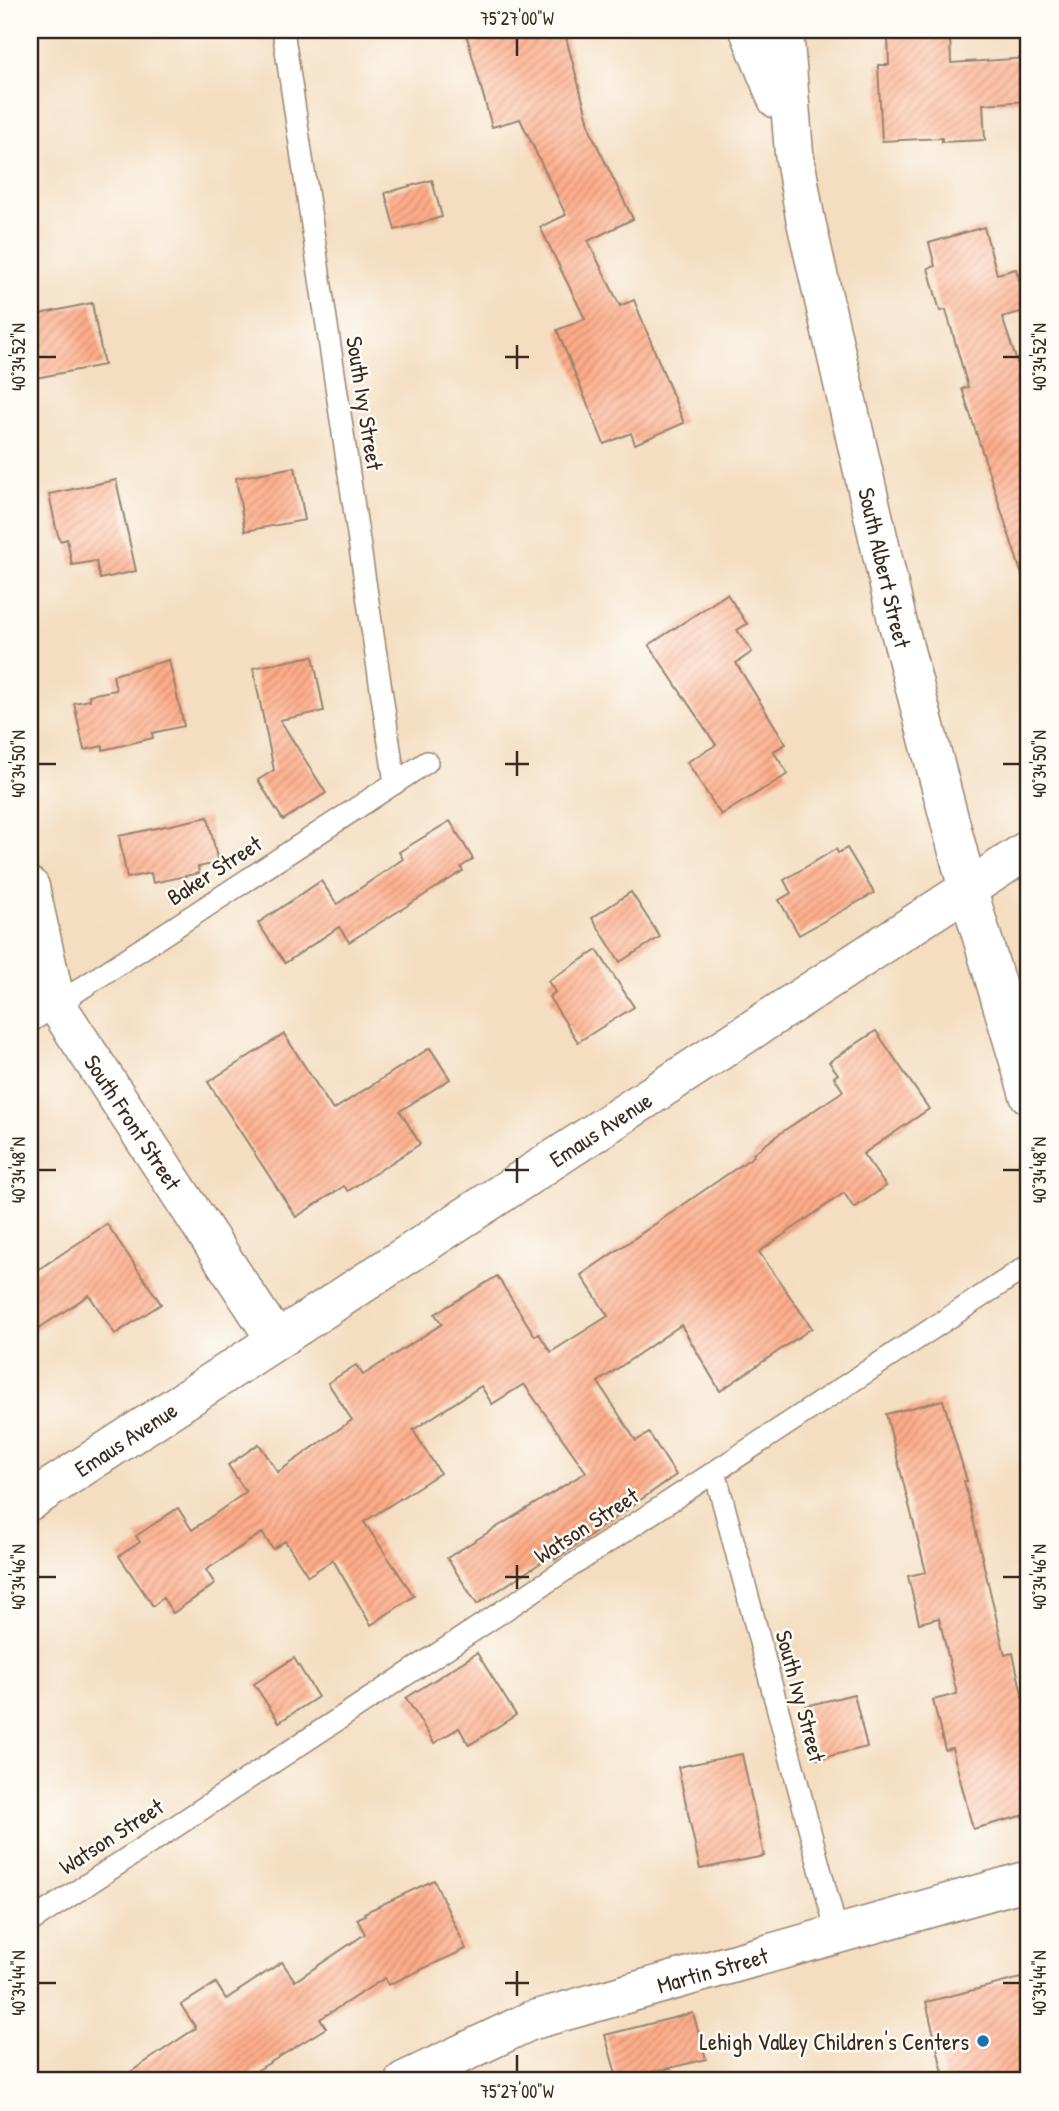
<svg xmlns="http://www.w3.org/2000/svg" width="1059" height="2111" font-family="'Patrick Hand',sans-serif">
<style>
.building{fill:url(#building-hatch)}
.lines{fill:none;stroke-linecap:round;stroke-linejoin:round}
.lane-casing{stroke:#98846f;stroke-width:24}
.street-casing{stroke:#98846f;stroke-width:41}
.secondary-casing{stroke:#98846f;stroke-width:41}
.lane{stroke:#fff;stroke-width:21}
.street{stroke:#fff;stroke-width:38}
.secondary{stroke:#fff;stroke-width:38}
.ticks{fill:none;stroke:#3b2a1e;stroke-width:2.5}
.poi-dot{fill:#1f6fb2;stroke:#fdfcf7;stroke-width:2.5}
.labels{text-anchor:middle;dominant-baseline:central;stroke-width:5;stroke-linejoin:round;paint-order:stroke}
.street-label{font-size:23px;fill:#3b2a1e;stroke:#fdfcf7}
.poi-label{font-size:23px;fill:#3b2a1e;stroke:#fdfcf7;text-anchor:end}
.neatline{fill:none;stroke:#3b2a1e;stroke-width:2.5}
.ticks-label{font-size:18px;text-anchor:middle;fill:#3b2a1e}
</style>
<defs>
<pattern id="building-hatch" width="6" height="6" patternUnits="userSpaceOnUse" patternTransform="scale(1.75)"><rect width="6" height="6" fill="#feac89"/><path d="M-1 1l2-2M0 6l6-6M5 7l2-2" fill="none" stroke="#cf8c6f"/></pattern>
</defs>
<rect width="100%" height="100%" fill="#fdfcf7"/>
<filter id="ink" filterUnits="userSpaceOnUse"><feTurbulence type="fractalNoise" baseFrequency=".0143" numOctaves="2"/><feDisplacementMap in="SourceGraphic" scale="14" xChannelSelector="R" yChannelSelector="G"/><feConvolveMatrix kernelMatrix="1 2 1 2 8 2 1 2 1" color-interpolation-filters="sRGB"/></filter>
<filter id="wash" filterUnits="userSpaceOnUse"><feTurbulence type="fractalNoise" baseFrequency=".00686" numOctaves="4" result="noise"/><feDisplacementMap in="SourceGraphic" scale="28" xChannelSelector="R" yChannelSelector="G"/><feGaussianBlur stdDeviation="1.57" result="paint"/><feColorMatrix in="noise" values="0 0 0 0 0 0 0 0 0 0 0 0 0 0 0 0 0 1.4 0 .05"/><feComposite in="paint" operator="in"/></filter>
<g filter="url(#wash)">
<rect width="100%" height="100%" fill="#f4ddc0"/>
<g id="blocks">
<!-- building -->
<g class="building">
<polygon points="465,30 564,30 592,135 633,219 588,241 620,306 634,300 684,423 635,444 631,433 604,444 557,330 585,319 540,227 566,215 520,119 492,127"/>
<polygon points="950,35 951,63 1029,58 1029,101 983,104 985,140 942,142 942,138 882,141 878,65 889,65 888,37"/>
<polygon points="432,180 442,217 395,230 385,193"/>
<polygon points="984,227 997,274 1016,269 1028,310 1002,317 1029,398 1029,574 1022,575 962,389 968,387 946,310 940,311 928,268 935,266 929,243"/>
<polygon points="92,303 104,365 30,379 30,316"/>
<polygon points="295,467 305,520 245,531 236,478"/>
<polygon points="116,480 136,571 100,579 96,561 72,565 67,539 60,541 56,528 49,494"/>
<polygon points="727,594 747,624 737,630 752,652 736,663 786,744 773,751 788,774 721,815 687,762 716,745 649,645"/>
<polygon points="313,656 324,711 280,720 326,793 283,820 258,780 274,770 253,668"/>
<polygon points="169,660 184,726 152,733 153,738 103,750 103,746 84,750 74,703 90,700 89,695 116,690 113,675"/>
<polygon points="208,817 218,863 198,867 199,873 153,883 151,873 127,878 119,836"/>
<polygon points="450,821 473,859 461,867 463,871 349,942 339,927 285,963 258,923 321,881 337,904 403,859 399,852"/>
<polygon points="847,848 874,893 799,935 779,900 791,893 784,880 836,849 838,853"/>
<polygon points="631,892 660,937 620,962 592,918"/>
<polygon points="597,950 634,1007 578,1042 549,997 555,992 548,981"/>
<polygon points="876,1031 929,1109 863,1154 886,1186 854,1208 844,1193 759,1252 812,1328 720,1391 681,1325 598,1382 636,1441 649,1433 676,1475 555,1560 553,1555 477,1604 447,1558 586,1472 524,1384 492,1404 481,1386 413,1430 440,1473 364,1522 414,1596 371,1625 333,1560 308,1576 285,1541 273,1549 262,1533 206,1570 215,1584 173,1613 163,1598 153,1606 119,1556 140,1542 136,1536 178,1508 192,1530 246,1492 228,1465 259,1444 278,1472 352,1420 328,1383 356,1365 363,1375 442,1324 435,1314 497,1276 535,1336 539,1334 551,1352 608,1316 581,1275 754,1156 753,1154 779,1134 843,1091 834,1077 838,1074 829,1062"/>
<polygon points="284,1034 333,1110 430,1048 450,1079 400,1111 420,1144 348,1191 344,1186 296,1217 208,1082"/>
<polygon points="107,1224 161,1304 115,1334 89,1295 30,1334 30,1275"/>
<polygon points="943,1400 967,1481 964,1481 1005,1655 1013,1653 1029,1726 1029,1814 973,1829 952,1748 945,1750 933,1700 957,1694 939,1618 919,1623 908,1576 926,1572 886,1414"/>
<polygon points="477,1653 516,1715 469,1745 459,1728 434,1743 406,1698"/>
<polygon points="294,1658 318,1697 279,1722 254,1684"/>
<polygon points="854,1694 867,1747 817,1759 806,1706"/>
<polygon points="742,1754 764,1856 700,1869 678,1767"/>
<polygon points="434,1880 466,1949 388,1985 385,1978 320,2019 326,2028 240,2081 117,2081 196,2028 181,2005 216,1983 226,1999 282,1962 295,1981 365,1934 357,1919 365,1915 364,1913"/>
<polygon points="1029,1976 1029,2081 945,2081 926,2002"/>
<polygon points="693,2013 706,2059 618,2081 605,2035"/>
</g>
</g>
</g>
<g filter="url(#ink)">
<use href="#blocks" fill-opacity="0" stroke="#98846f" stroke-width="2"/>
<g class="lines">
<defs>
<g id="lane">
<polyline points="283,30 395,783"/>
<polyline points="30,1022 427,762"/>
<polyline points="715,1472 837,1933"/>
<polyline points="30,1922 1029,1265"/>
</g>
<g id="street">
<polyline points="749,30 777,99"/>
<path id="s1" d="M784,30L794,153L805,217L897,620L968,890L1029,1095"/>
<path id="s2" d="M30,887L56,1004L276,1340"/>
<path id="s3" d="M404,2081L530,2021L1029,1880"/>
</g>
<g id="secondary">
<path id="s4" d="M30,1501L1029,849"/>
</g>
</defs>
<!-- lane casing -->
<use href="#lane" class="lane-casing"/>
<!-- street casing -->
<use href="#street" class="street-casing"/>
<!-- secondary casing -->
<use href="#secondary" class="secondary-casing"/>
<!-- lane -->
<use href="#lane" class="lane"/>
<!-- street -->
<use href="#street" class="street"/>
<!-- secondary -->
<use href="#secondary" class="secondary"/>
</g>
</g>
<!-- ticks -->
<path class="ticks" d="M517,38V56M517,345V369M38,357H56M505,357H529M1003,357H1020M517,751V776M38,764H56M505,764H529M1003,764H1020M517,1158V1183M38,1170H56M505,1170H529M1003,1170H1020M517,1565V1589M38,1577H56M505,1577H529M1003,1577H1020M517,1971V1996M38,1983H56M505,1983H529M1003,1983H1020M517,2055V2072"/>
<!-- markers -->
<circle class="poi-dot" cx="983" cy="2041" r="7"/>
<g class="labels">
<!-- street labels -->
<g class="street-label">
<text transform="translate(365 403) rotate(81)">South Ivy Street</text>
<text stroke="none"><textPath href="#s1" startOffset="548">South Albert Street</textPath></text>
<text transform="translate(214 870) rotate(-33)">Baker Street</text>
<text stroke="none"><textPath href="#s2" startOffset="261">South Front Street</textPath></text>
<text stroke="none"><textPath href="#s4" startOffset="681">Emaus Avenue</textPath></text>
<text stroke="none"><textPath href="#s4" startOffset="114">Emaus Avenue</textPath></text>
<text transform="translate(586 1525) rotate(-33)">Watson Street</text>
<text transform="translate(801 1696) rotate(75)">South Ivy Street</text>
<text transform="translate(111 1836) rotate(-33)">Watson Street</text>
<text stroke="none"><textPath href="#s3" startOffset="329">Martin Street</textPath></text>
</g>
<!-- poi labels -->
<g class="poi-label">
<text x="969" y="2041">Lehigh Valley Children's Centers</text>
</g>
</g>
<!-- margin -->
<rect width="1059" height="2111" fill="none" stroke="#fdfcf7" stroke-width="77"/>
<rect x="38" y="38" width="982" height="2034" class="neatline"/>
<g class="ticks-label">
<text x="517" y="25">75°27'00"W</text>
<text transform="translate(19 357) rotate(-90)" y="6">40°34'52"N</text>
<text transform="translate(1040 357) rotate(-90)" y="6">40°34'52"N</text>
<text transform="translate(19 764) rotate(-90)" y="6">40°34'50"N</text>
<text transform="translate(1040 764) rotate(-90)" y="6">40°34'50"N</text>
<text transform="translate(19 1170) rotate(-90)" y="6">40°34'48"N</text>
<text transform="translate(1040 1170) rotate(-90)" y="6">40°34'48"N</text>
<text transform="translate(19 1577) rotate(-90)" y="6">40°34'46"N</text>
<text transform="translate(1040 1577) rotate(-90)" y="6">40°34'46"N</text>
<text transform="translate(19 1983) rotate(-90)" y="6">40°34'44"N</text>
<text transform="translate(1040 1983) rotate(-90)" y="6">40°34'44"N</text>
<text x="517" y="2098">75°27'00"W</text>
</g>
</svg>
